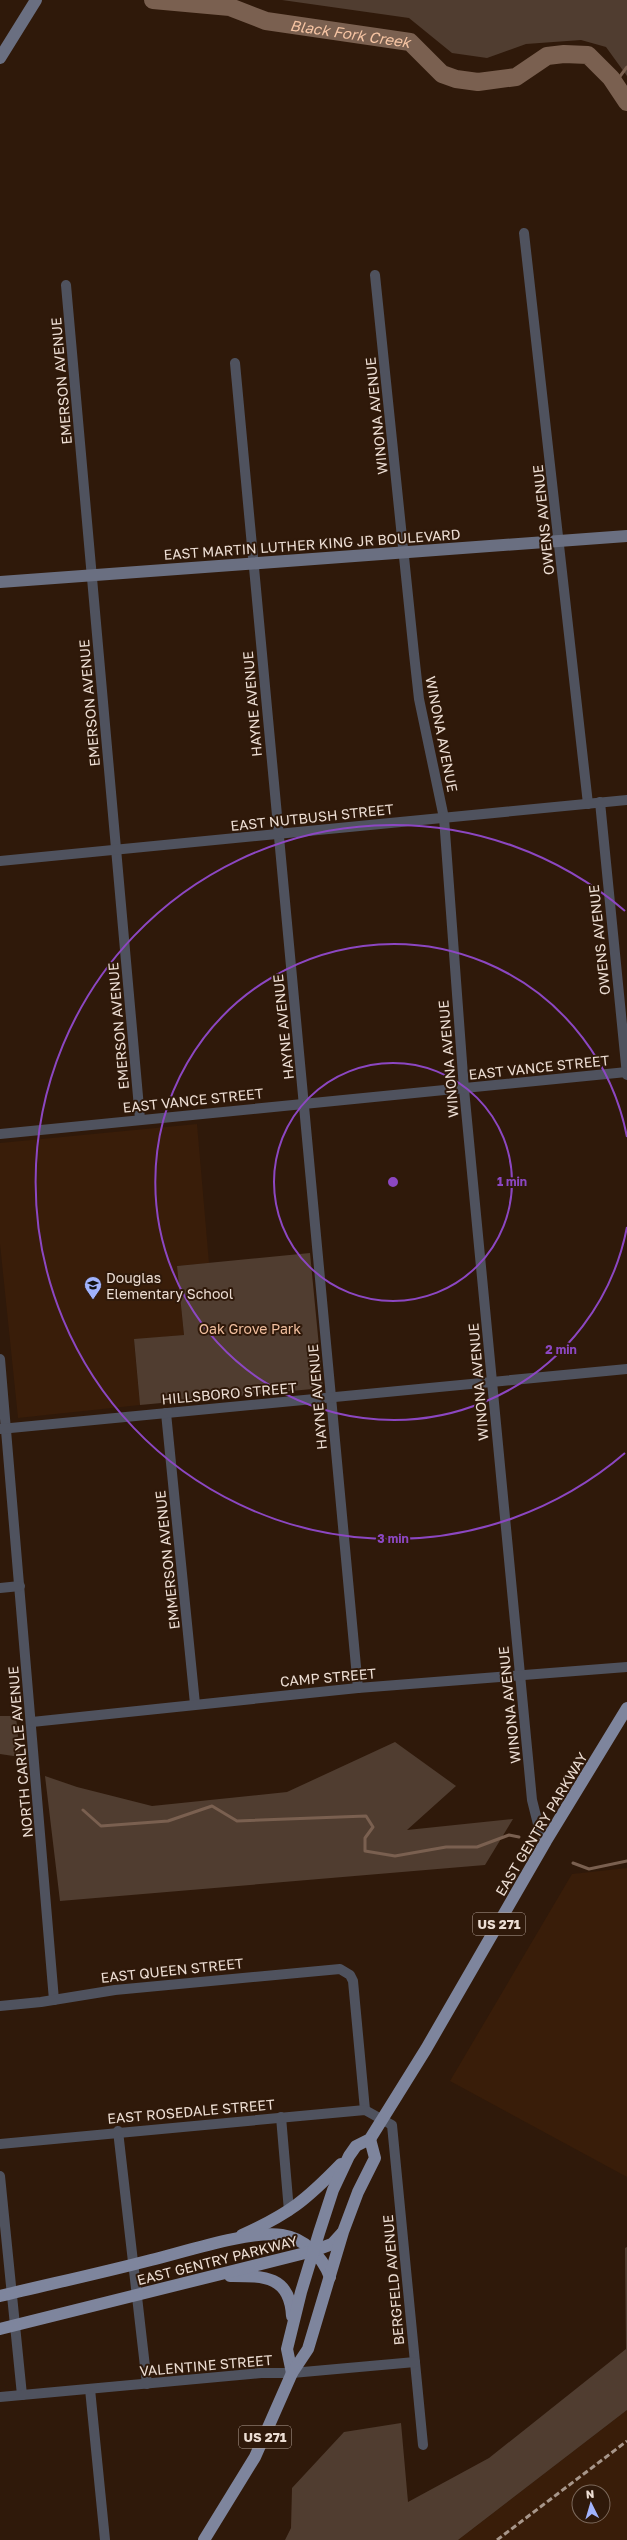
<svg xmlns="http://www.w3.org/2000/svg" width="627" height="2540" font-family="'Golos Text',sans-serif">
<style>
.built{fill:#391d09;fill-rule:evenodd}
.green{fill:#503d30}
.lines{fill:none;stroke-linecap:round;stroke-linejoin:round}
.stream{stroke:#7a6050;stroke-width:3}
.river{stroke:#7a6050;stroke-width:18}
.street{stroke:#4f525e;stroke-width:10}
.secondary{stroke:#6a6f81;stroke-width:12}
.primary{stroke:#7e859d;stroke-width:12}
.rail{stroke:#a7968a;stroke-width:3;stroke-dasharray:6 3;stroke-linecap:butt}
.ring{fill:none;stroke:#8c47c2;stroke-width:2}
.labels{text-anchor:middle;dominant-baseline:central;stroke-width:4;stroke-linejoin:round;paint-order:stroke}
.shield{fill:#2f190a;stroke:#b4a397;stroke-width:1}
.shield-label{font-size:13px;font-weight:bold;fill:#edded4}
.street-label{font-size:14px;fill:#edded4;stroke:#2f190a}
.poi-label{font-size:14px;fill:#edded4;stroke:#2f190a;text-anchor:start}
.park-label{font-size:14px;fill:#f1bf9f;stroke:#2f190a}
.water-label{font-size:15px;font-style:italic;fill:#f6c4a3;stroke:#2f190a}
.centre{fill:#8c47c2;stroke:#2f190a;stroke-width:2}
.ring-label{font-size:12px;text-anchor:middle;font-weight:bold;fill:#8c47c2;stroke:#2f190a;stroke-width:4;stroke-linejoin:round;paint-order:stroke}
</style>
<rect width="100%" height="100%" fill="#2f190a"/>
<!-- built -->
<g class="built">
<polygon points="197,1124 209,1263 177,1266 184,1335 134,1340 140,1405 18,1418 0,1244 0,1143"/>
<polygon points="627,1868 627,2177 450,2081 572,1874"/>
<path d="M627,2410V2540H458ZM579,2492H603V2516H579Z"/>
</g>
<!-- green -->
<g class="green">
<polygon points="282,0 627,0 627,76 606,47 581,40 526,44 487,58 452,53 409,18"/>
<polygon points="310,1253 323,1388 140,1405 134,1339 184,1335 177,1266"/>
<polygon points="0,1716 16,1716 20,1757 0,1754"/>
<polygon points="395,1742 456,1786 407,1830 513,1819 485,1865 60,1901 45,1776 77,1787 152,1806 287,1792"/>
<polygon points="627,2247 627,2410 458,2540 285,2540 291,2528 292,2488 344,2432 401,2423 408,2502 489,2458 626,2349 625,2248"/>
</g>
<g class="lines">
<!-- stream -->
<g class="stream">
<polyline points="615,83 627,67"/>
<polyline points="83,1810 101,1826 168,1821 212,1806 237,1821 366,1816 373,1827 365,1838 365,1851 395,1856 446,1847 477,1847 509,1835 519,1837"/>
<polyline points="573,1863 589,1869 627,1861"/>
</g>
<!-- river -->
<path class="river" id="s1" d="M153,0L230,7L266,21L410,42L442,74L456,79L478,82L516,77L547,56L564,54L588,55L611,78L627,102"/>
<!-- street -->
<g class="street">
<polyline points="524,233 588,804"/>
<polyline points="375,275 414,654 419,699 444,818 464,1089 532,1800 538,1824 546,1841"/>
<polyline points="66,285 140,1119"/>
<polyline points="235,363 358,1688"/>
<polyline points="600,802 627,1075"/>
<polyline points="0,861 627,800"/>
<polyline points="0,1134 627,1072"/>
<polyline points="0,1359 54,2000"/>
<polyline points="166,1413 195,1704"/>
<polyline points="0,1429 627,1369"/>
<polyline points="0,1588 20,1586"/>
<polyline points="32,1722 358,1688 627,1667"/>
<polyline points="0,2006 41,2002 115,1990 340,1969 350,1975 353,1981 365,2110"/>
<polyline points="281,2117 289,2211"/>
<polyline points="118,2131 147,2384"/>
<polyline points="0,2144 365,2110 392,2125 423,2445"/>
<polyline points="0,2176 22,2395"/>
<polyline points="90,2389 105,2540"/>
<polyline points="0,2397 261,2373 292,2373 415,2362"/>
</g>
<!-- secondary -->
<g class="secondary">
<polyline points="0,58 36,0"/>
<polyline points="0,582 627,536"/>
</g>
<!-- primary -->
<g class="primary">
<path d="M242,2235C289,2214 306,2200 341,2164"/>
<path d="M230,2276C263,2276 290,2275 292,2316"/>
<path d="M0,2296C50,2284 101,2273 151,2260C184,2252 250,2230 282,2235C304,2238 322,2256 330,2277"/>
<polyline points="0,2329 313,2251 332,2244 342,2233"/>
<polyline points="292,2373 287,2349 301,2292 319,2233 333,2190 349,2156 356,2146 370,2139 426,2049 546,1841 627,1708"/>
<polyline points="204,2540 255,2457 292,2373 308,2349 343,2232 358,2192 375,2158 370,2139"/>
</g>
<!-- rail -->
<polyline class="rail" points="497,2540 627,2441"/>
</g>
<!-- distance rings -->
<g class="ring">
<circle cx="393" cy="1182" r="119"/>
<path d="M627 1227A238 238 0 1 1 627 1137"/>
<path d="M625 1453A357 357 0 1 1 625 911"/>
</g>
<!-- icons -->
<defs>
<symbol id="school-pin" viewBox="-11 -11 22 30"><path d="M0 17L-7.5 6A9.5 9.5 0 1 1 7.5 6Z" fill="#a1b3fd" stroke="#2f190a"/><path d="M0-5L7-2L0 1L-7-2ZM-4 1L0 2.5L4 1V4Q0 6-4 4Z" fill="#111"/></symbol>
</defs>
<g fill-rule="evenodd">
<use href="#school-pin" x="83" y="1275" width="20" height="27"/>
</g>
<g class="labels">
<!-- shield labels -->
<g class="shield">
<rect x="473" y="1913" width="52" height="22" rx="3"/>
<rect x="239" y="2426" width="52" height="22" rx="3"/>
</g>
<g class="shield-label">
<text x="499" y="1924">US 271</text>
<text x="265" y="2437">US 271</text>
</g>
<!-- street labels -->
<g class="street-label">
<text transform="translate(61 381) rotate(-95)">EMERSON AVENUE</text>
<text transform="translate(376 416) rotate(-96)">WINONA AVENUE</text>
<text transform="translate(543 520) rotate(-96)">OWENS AVENUE</text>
<text transform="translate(312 544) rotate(-4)">EAST MARTIN LUTHER KING JR BOULEVARD</text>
<text transform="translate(89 703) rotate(-95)">EMERSON AVENUE</text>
<text transform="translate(252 704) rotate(-95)">HAYNE AVENUE</text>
<text transform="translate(442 734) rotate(79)">WINONA AVENUE</text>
<text transform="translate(312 817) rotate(-6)">EAST NUTBUSH STREET</text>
<text transform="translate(599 940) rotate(-96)">OWENS AVENUE</text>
<text transform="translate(118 1026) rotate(-95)">EMERSON AVENUE</text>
<text transform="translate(283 1027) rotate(-96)">HAYNE AVENUE</text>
<text transform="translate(448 1059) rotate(-95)">WINONA AVENUE</text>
<text transform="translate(539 1067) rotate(-6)">EAST VANCE STREET</text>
<text transform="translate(193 1100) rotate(-6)">EAST VANCE STREET</text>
<text transform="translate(478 1382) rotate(-95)">WINONA AVENUE</text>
<text transform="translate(229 1393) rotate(-5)">HILLSBORO STREET</text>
<text transform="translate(317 1397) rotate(-95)">HAYNE AVENUE</text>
<text transform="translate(167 1560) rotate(-96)">EMMERSON AVENUE</text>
<text transform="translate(328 1677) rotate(-5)">CAMP STREET</text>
<text transform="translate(509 1705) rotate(-96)">WINONA AVENUE</text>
<text transform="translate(20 1752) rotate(-95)">NORTH CARLYLE AVENUE</text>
<text transform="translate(541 1824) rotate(-59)">EAST GENTRY PARKWAY</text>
<text transform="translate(172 1970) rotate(-6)">EAST QUEEN STREET</text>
<text transform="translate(191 2111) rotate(-5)">EAST ROSEDALE STREET</text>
<text transform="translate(217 2260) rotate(-14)">EAST GENTRY PARKWAY</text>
<text transform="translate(393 2280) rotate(-95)">BERGFELD AVENUE</text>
<text transform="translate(206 2365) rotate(-5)">VALENTINE STREET</text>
</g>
<!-- poi labels -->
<g class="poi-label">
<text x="106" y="1277">Douglas<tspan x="106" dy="16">Elementary School</tspan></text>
</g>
<!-- park labels -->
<g class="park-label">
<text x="250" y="1328">Oak Grove Park</text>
</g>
<!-- water labels -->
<g class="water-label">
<text stroke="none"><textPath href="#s1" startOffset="201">Black Fork Creek</textPath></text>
</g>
</g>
<circle cx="393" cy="1182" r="6" class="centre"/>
<g class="ring-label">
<text x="512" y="1186">1 min</text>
<text x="561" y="1354">2 min</text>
<text x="393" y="1543">3 min</text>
</g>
<!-- north arrow -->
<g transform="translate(591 2504) rotate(355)"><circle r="19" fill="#2f190a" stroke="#7b685b"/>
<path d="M0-3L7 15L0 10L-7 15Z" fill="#a1b3fd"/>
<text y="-6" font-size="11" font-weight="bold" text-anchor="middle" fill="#edded4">N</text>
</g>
</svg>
